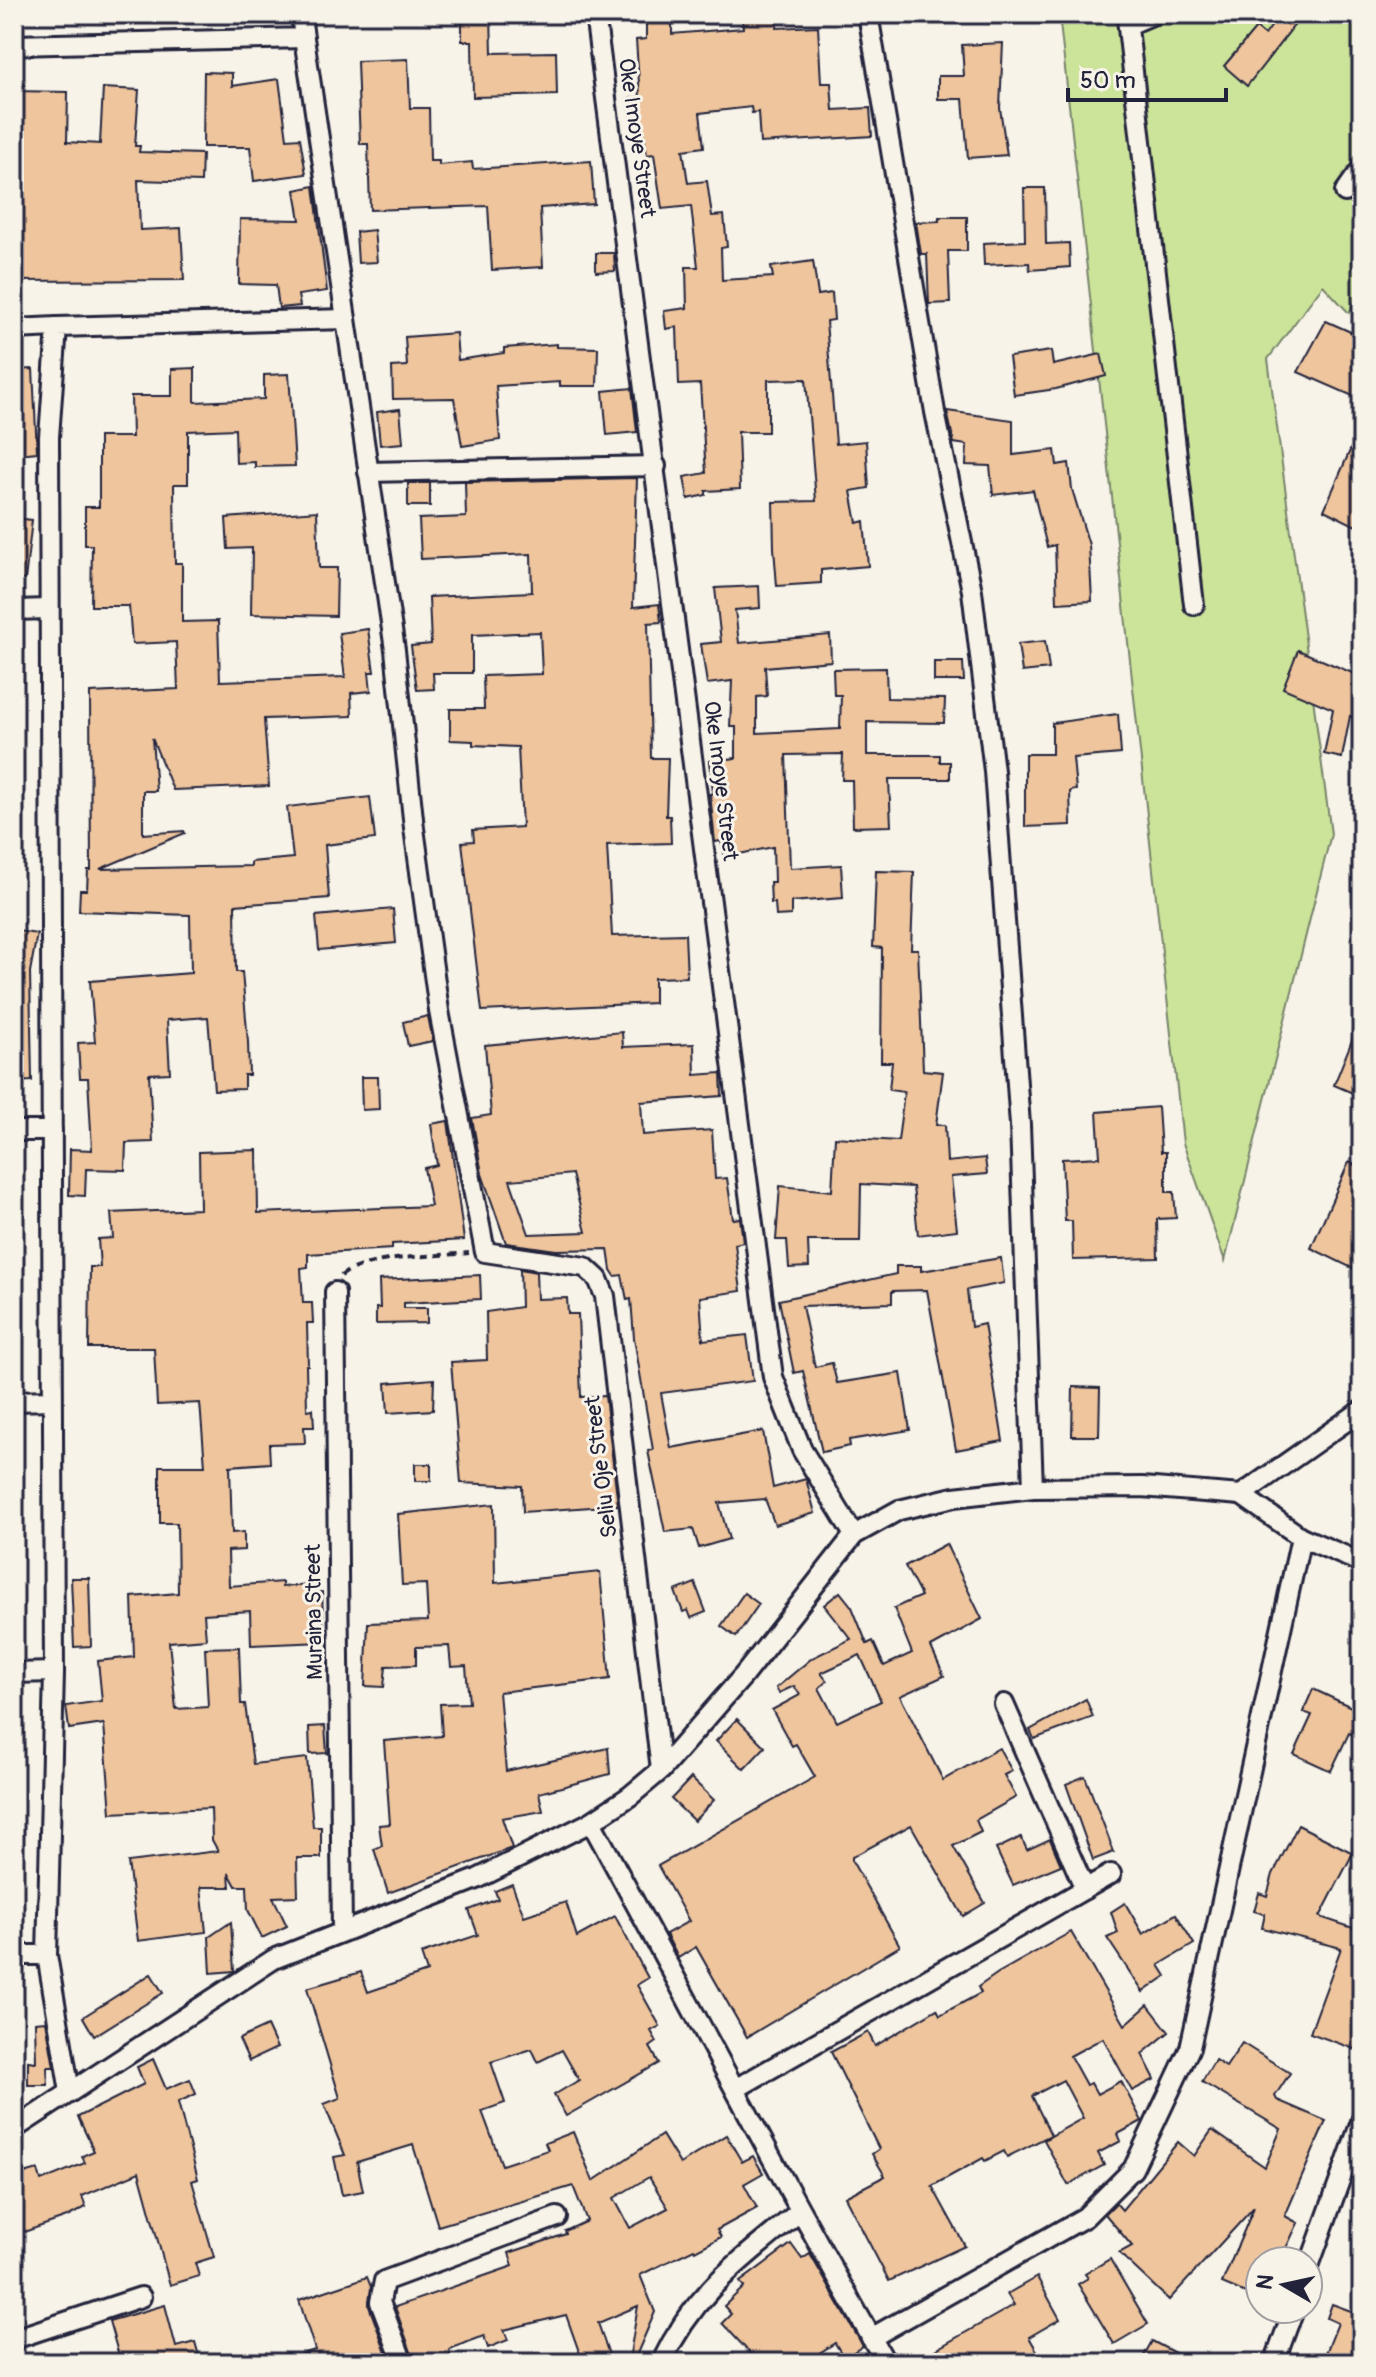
<svg xmlns="http://www.w3.org/2000/svg" width="1376" height="2377" font-family="Pangolin,sans-serif">
<style>
.green{fill:#cce49a;stroke:#77836a;stroke-width:2}
.building{fill:#eec59d;stroke:#22223b;stroke-width:2;fill-rule:evenodd}
.lines{fill:none;stroke-linecap:round;stroke-linejoin:round}
.street-casing{stroke:#22223b;stroke-width:24}
.path{stroke:#22223b;stroke-width:4;stroke-dasharray:8 6;stroke-linecap:butt}
.street{stroke:#f7f3e8;stroke-width:18}
.labels{text-anchor:middle;dominant-baseline:central;stroke-width:6;stroke-linejoin:round;paint-order:stroke}
.street-label{font-size:22px;fill:#22223b;stroke:#f7f3e8}
</style>
<rect width="100%" height="100%" fill="#f7f3e8"/>
<filter id="ink" filterUnits="userSpaceOnUse"><feTurbulence type="fractalNoise" baseFrequency=".0125" numOctaves="2"/><feDisplacementMap in="SourceGraphic" scale="16" xChannelSelector="R" yChannelSelector="G"/><feConvolveMatrix kernelMatrix="1 2 1 2 8 2 1 2 1" color-interpolation-filters="sRGB"/></filter>
<g filter="url(#ink)">
<!-- green -->
<polygon class="green" points="1059,14 1362,14 1362,288 1349,313 1323,285 1268,359 1331,834 1225,1261 1183,1143"/>
<!-- building -->
<g class="building">
<polygon points="462,14 491,14 492,53 556,52 557,95 473,97 472,41 462,41"/>
<polygon points="646,14 672,14 672,34 743,28 742,14 776,14 777,28 818,26 821,83 831,83 833,110 870,108 872,136 760,143 758,112 752,113 751,107 700,113 704,147 683,150 688,183 707,181 712,216 724,215 727,247 721,248 722,280 773,277 771,267 813,261 818,295 832,293 834,320 826,321 836,444 866,441 869,488 851,491 857,523 864,521 868,566 821,570 821,583 777,586 774,548 773,502 816,501 806,379 768,380 768,432 738,432 740,489 706,491 706,495 688,499 684,477 706,473 700,384 679,385 677,327 666,329 664,311 687,308 686,267 698,267 691,206 662,209 654,154 647,155 641,116 631,116 630,98 640,97 636,40 646,39"/>
<polygon points="1280,14 1303,14 1247,86 1224,66 1256,28 1265,35"/>
<polygon points="1003,43 1000,108 1007,155 968,158 963,99 938,99 938,76 964,76 962,45"/>
<polygon points="408,59 410,108 429,108 430,161 439,161 439,165 472,162 473,169 591,161 594,204 540,208 543,267 492,270 488,206 370,210 368,144 360,144 357,61"/>
<polygon points="204,72 232,73 232,86 279,79 287,139 300,138 306,174 254,181 250,147 203,147"/>
<polygon points="103,88 139,90 135,146 140,146 139,152 202,154 201,182 138,180 140,230 181,228 184,280 14,281 14,91 68,92 67,142 100,144"/>
<polygon points="314,186 327,291 298,295 300,306 279,308 276,285 239,284 240,219 300,220 295,190"/>
<polygon points="1024,188 1045,188 1046,244 1069,243 1070,267 1030,270 1029,263 984,265 983,243 1025,241"/>
<polygon points="939,217 967,217 967,251 948,251 950,303 929,304 927,254 921,254 916,222 939,221"/>
<polygon points="374,230 377,262 358,263 356,232"/>
<polygon points="596,253 614,253 615,271 596,272"/>
<polygon points="1326,321 1362,337 1362,400 1298,372"/>
<polygon points="456,333 458,360 504,353 504,348 557,344 557,347 598,348 597,386 560,386 560,382 496,386 500,440 462,446 454,398 393,399 392,367 407,366 405,337"/>
<polygon points="1051,351 1053,365 1101,354 1106,376 1056,389 1014,395 1009,357"/>
<polygon points="195,368 195,402 264,399 264,375 289,374 295,466 255,467 255,462 236,463 235,429 188,431 188,484 174,484 175,563 182,563 182,622 218,621 220,681 345,677 339,633 368,629 374,672 369,672 371,691 351,693 352,716 264,719 269,786 173,790 152,738 156,791 143,791 143,834 184,831 185,833 100,869 251,866 251,862 293,858 287,807 370,797 375,839 325,845 329,898 235,905 236,972 242,972 248,1042 249,1075 244,1075 244,1089 214,1090 208,1017 167,1020 170,1073 149,1074 153,1142 126,1143 125,1170 86,1169 85,1196 69,1195 70,1149 92,1150 88,1078 80,1078 78,1043 95,1042 90,981 191,973 190,915 79,911 80,890 87,890 88,870 91,870 90,693 178,689 176,642 132,644 129,606 91,606 92,545 85,545 85,507 99,507 99,437 132,437 131,396 172,396 172,369"/>
<polygon points="33,369 37,452 18,454 14,370"/>
<polygon points="632,388 637,432 607,435 603,391"/>
<polygon points="400,409 403,443 380,445 377,412"/>
<polygon points="947,411 1013,420 1013,455 1055,450 1057,465 1069,463 1072,489 1089,545 1092,601 1057,603 1055,545 1047,547 1033,490 993,495 990,466 966,465 967,445 954,443"/>
<polygon points="1362,423 1362,529 1324,510"/>
<polygon points="637,478 633,607 659,604 661,622 648,623 651,758 668,758 666,816 670,816 671,843 607,845 612,936 685,934 687,977 654,978 654,1003 482,1011 462,842 474,841 473,830 522,827 518,747 473,745 473,741 450,740 450,709 484,709 483,676 542,674 540,632 472,635 472,673 433,673 434,689 417,690 411,646 431,644 429,597 532,592 531,554 421,559 419,519 466,517 465,482"/>
<rect x="408" y="483" width="22" height="23"/>
<polygon points="317,511 319,568 337,568 336,616 251,614 252,548 228,549 226,518"/>
<polygon points="14,518 32,520 25,580 14,579"/>
<polygon points="759,586 760,608 735,610 739,643 830,635 831,661 765,667 767,696 757,697 757,733 840,729 841,695 834,695 833,669 886,668 887,698 945,699 944,723 867,722 867,755 940,755 940,762 950,762 950,779 889,779 891,826 853,827 852,780 842,780 843,754 786,755 790,868 841,865 843,898 791,902 791,915 776,916 775,903 771,903 770,882 774,882 773,847 725,857 721,841 715,842 710,794 713,793 710,761 736,758 736,727 730,727 732,681 707,684 701,644 721,642 715,588"/>
<polygon points="1045,641 1049,669 1022,672 1018,644"/>
<polygon points="1298,650 1362,677 1362,721 1350,716 1342,758 1324,754 1333,709 1283,688"/>
<polygon points="934,662 963,662 964,681 934,681"/>
<polygon points="1118,714 1121,754 1073,758 1076,790 1070,791 1071,825 1025,827 1025,754 1052,754 1052,723"/>
<polygon points="876,871 914,872 911,949 918,949 923,1070 943,1072 936,1125 945,1125 947,1162 985,1158 987,1174 951,1177 957,1230 918,1235 913,1187 861,1184 860,1241 808,1241 809,1267 789,1268 787,1240 776,1240 780,1186 832,1191 835,1137 898,1141 904,1092 889,1090 892,1062 881,1062 882,948 873,947"/>
<polygon points="393,909 396,943 319,950 316,916"/>
<polygon points="18,931 37,934 30,972 32,1081 14,1082 14,953"/>
<polygon points="428,1016 433,1041 408,1046 403,1022"/>
<polygon points="1361,1018 1362,1018 1362,1097 1334,1085"/>
<path d="M622,1032L623,1047L694,1044L695,1075L721,1073L722,1096L641,1102L643,1135L712,1130L715,1179L727,1178L733,1219L740,1218L743,1242L735,1244L741,1291L700,1297L703,1340L747,1335L753,1381L661,1393L671,1448L763,1431L773,1488L806,1479L815,1513L775,1525L765,1499L719,1503L729,1539L699,1548L693,1529L665,1532L648,1451L653,1450L634,1338L631,1299L627,1300L622,1275L615,1276L611,1270L608,1249L556,1250L506,1243L482,1174L472,1118L491,1115L485,1045ZM572,1174L586,1232L529,1234L510,1180Z"/>
<polygon points="361,1077 378,1077 379,1109 362,1110"/>
<polygon points="1158,1107 1161,1152 1166,1152 1166,1192 1174,1192 1176,1218 1157,1219 1158,1258 1073,1260 1072,1221 1065,1221 1062,1159 1100,1157 1097,1112"/>
<polygon points="448,1121 464,1240 392,1244 392,1249 308,1254 308,1267 301,1268 303,1303 312,1303 313,1323 307,1323 308,1365 306,1365 307,1410 313,1409 314,1427 304,1427 305,1443 269,1444 270,1463 230,1466 232,1533 244,1532 244,1550 228,1551 229,1586 282,1582 282,1587 311,1585 311,1593 322,1592 324,1642 251,1645 250,1611 204,1614 206,1639 169,1642 176,1709 208,1707 205,1648 239,1647 241,1704 245,1704 253,1764 307,1758 313,1827 321,1827 321,1858 297,1858 298,1896 273,1897 287,1926 262,1938 248,1910 247,1886 236,1886 229,1873 230,1887 201,1887 206,1932 138,1941 128,1862 218,1851 212,1840 211,1808 111,1813 104,1724 69,1729 66,1706 102,1701 98,1661 134,1657 132,1597 178,1593 177,1523 160,1523 160,1466 205,1466 203,1440 200,1403 157,1405 154,1348 89,1348 90,1267 100,1267 98,1239 113,1238 111,1213 200,1209 199,1152 257,1150 258,1213 431,1206 424,1168 437,1165 431,1124"/>
<polygon points="1349,1162 1362,1169 1362,1273 1311,1248"/>
<polygon points="1001,1258 1004,1283 967,1290 971,1327 984,1324 1003,1441 956,1450 927,1290 892,1291 892,1303 802,1306 815,1367 832,1363 837,1383 901,1373 910,1430 849,1440 850,1446 822,1452 803,1371 794,1373 779,1300 896,1274 896,1266 921,1266 921,1271"/>
<polygon points="520,1269 536,1272 537,1299 567,1298 568,1314 578,1314 581,1397 605,1396 618,1505 523,1512 522,1486 461,1483 451,1362 487,1360 486,1312 521,1307"/>
<polygon points="480,1275 481,1299 404,1303 404,1308 427,1308 427,1323 376,1324 376,1308 380,1308 379,1280"/>
<polygon points="434,1379 433,1410 388,1413 386,1383"/>
<polygon points="1073,1387 1100,1388 1099,1436 1072,1436"/>
<rect x="415" y="1464" width="16" height="17"/>
<polygon points="494,1504 495,1583 600,1572 610,1679 499,1692 506,1771 608,1748 610,1774 539,1793 543,1811 502,1818 512,1848 388,1893 374,1849 382,1846 379,1825 390,1824 384,1741 442,1736 440,1704 469,1703 466,1666 451,1667 449,1646 416,1647 416,1665 386,1666 384,1687 365,1686 368,1623 428,1621 426,1584 402,1585 398,1514"/>
<path d="M946,1544L982,1619L931,1647L944,1676L900,1696L943,1780L999,1748L1012,1771L1004,1775L1016,1797L976,1820L981,1832L953,1846L985,1903L963,1916L911,1825L852,1857V1861L900,1946L747,2037L696,1947L678,1958L666,1934L689,1921L658,1866L815,1777L796,1744L792,1746L772,1710L800,1695L794,1686L779,1693L776,1688L812,1658L851,1639L824,1605L840,1592L852,1607L867,1644L873,1641L884,1666L912,1653L894,1608L921,1596L905,1566ZM860,1655L881,1701L837,1722L819,1688L827,1681L821,1673Z"/>
<polygon points="71,1578 89,1578 91,1646 74,1647"/>
<polygon points="695,1583 706,1612 691,1618 688,1610 683,1612 675,1591"/>
<polygon points="744,1593 759,1604 736,1637 721,1626"/>
<polygon points="1313,1689 1362,1712 1362,1739 1349,1733 1331,1771 1294,1754 1312,1715 1303,1712"/>
<polygon points="1086,1699 1093,1717 1034,1739 1030,1730"/>
<polygon points="737,1719 765,1747 744,1769 716,1741"/>
<polygon points="325,1726 327,1753 310,1754 309,1727"/>
<polygon points="1085,1776 1114,1852 1093,1860 1066,1784"/>
<polygon points="691,1778 714,1800 694,1821 671,1799"/>
<polygon points="1298,1825 1353,1853 1320,1917 1362,1931 1362,2037 1357,2050 1310,2033 1341,1948 1262,1928 1265,1914 1254,1911 1259,1893 1267,1896 1273,1874"/>
<polygon points="1021,1837 1027,1850 1050,1839 1061,1865 1013,1885 996,1849"/>
<path d="M512,1884L524,1916L566,1902L577,1937L615,1916L648,1978L637,1985L660,2026L651,2031L657,2042L650,2047L659,2063L566,2116L554,2095L579,2080L562,2050L538,2062L532,2049L491,2062L505,2103L482,2111L502,2165L548,2150L545,2143L573,2132L593,2181L662,2135L680,2164L726,2135L742,2162L753,2156L763,2173L744,2184L757,2208L717,2230L721,2237L695,2251L694,2249L640,2275L655,2312L636,2356L630,2354L638,2306L598,2323L612,2363H583L566,2315L504,2330L508,2340L488,2348L484,2336L449,2349L452,2363H415L395,2307L513,2266L509,2253L566,2234L565,2231L587,2221L573,2186L438,2226L413,2145L357,2162L363,2191L342,2195L334,2157L345,2155L324,2104L340,2098L307,1988L361,1972L368,1992L427,1972L421,1954L478,1935L469,1910L498,1899L495,1891ZM649,2177L668,2208L630,2228L614,2198Z"/>
<polygon points="1125,1903 1143,1934 1176,1914 1194,1944 1159,1965 1166,1976 1143,1992 1107,1938 1118,1933 1111,1912"/>
<polygon points="231,1922 234,1971 211,1973 209,1937"/>
<polygon points="1071,1932 1125,2025 1148,2005 1169,2032 1142,2054 1155,2079 1132,2091 1103,2038 1070,2056 1086,2085 1091,2083 1097,2094 1121,2081 1142,2121 1118,2134 1121,2141 1098,2153 1104,2165 1068,2185 1044,2140 1083,2118 1063,2080 1032,2096 1051,2135 1007,2157 1004,2151 985,2161 983,2158 932,2186 965,2246 889,2281 845,2197 885,2176 872,2154 879,2149 831,2052 868,2032 875,2046 937,2009 940,2015 981,1993 978,1987 998,1973"/>
<polygon points="151,1974 163,1993 94,2036 83,2017"/>
<polygon points="46,2021 54,2067 47,2067 48,2085 28,2085 28,2061 36,2062 35,2022"/>
<polygon points="267,2026 277,2048 249,2061 239,2039"/>
<polygon points="1242,2043 1290,2073 1275,2096 1277,2100 1326,2121 1285,2216 1298,2223 1280,2261 1260,2261 1260,2299 1222,2283 1254,2207 1169,2300 1119,2253 1132,2246 1105,2214 1116,2203 1122,2210 1178,2142 1194,2156 1212,2130 1265,2167 1281,2129 1202,2082 1215,2060 1226,2067"/>
<polygon points="153,2059 166,2089 190,2079 196,2094 178,2102 198,2179 192,2181 214,2257 195,2263 199,2276 170,2285 139,2172 82,2196 86,2207 67,2217 24,2232 20,2221 14,2222 14,2205 18,2204 14,2177 38,2170 41,2181 85,2163 82,2156 94,2151 78,2117 144,2084 137,2067"/>
<polygon points="791,2244 802,2259 810,2254 863,2346 844,2358 835,2343 804,2363 759,2363 722,2323 731,2314 724,2306 744,2287 740,2282"/>
<polygon points="1110,2259 1148,2324 1114,2344 1078,2284 1088,2278 1085,2274"/>
<polygon points="367,2277 371,2287 369,2306 390,2363 285,2363 284,2360 315,2350 299,2300"/>
<polygon points="1037,2277 1060,2319 1029,2337 1044,2363 912,2363 1014,2305 1007,2294"/>
<polygon points="1332,2304 1362,2315 1362,2363 1322,2363 1338,2323 1327,2318"/>
<polygon points="165,2305 176,2347 195,2342 201,2363 121,2363 109,2321"/>
<polygon points="1152,2341 1194,2363 1140,2363"/>
</g>
<g class="lines">
<defs>
<g id="street">
<polyline points="595,14 773,1377 802,1450 854,1535"/>
<polyline points="868,14 935,412 972,591 994,771 1020,1125 1033,1488"/>
<polyline points="1124,14 1133,23 1154,14"/>
<polyline points="1127,19 1194,605"/>
<polyline points="304,38 346,319"/>
<polyline points="14,45 304,38 301,14"/>
<polyline points="1345,192 1362,168"/>
<polyline points="14,329 57,327"/>
<polyline points="368,472 656,466"/>
<polyline points="14,610 49,609"/>
<polyline points="14,1131 52,1131"/>
<polyline points="335,1292 342,1931"/>
<polyline points="14,1401 52,1400"/>
<polyline points="1241,1495 1301,1537 1362,1563"/>
<polyline points="14,1673 54,1672"/>
<polyline points="1004,1704 1085,1889"/>
<path d="M591,1822C690,2002 783,2185 886,2363"/>
<polyline points="14,1955 47,1955"/>
<polyline points="737,2088 1111,1874"/>
<polyline points="70,2092 47,1955 54,1672 49,437 57,327 346,319 395,650 414,828 439,1011 485,1252 585,1267 598,1279 605,1296 661,1770"/>
<polyline points="14,2129 274,1959 477,1879 591,1822 630,1796 661,1770 744,1675 854,1535 899,1510 954,1497 1033,1488 1142,1487 1241,1495 1362,1410"/>
<polyline points="1308,2269 1362,2119"/>
<polyline points="871,2338 1085,2217 1133,2169 1190,2048 1301,1537"/>
<polyline points="14,2339 141,2297"/>
<polyline points="403,2363 380,2302 384,2281 557,2217"/>
<path d="M661,2363C696,2290 739,2262 799,2212"/>
<polyline points="1274,2363 1294,2309"/>
</g>
</defs>
<!-- street casing -->
<use href="#street" class="street-casing"/>
<!-- path -->
<path class="path" d="M341,1276C364,1256 438,1256 469,1253"/>
<!-- street -->
<use href="#street" class="street"/>
</g>
</g>
<g class="labels">
<!-- street labels -->
<g class="street-label">
<text transform="translate(637 138) rotate(82)">Oke Imoye Street</text>
<text transform="translate(721 781) rotate(83)">Oke Imoye Street</text>
<text transform="translate(601 1467) rotate(-97)">Seliu Oje Street</text>
<text transform="translate(314 1612) rotate(-91)">Muraina Street</text>
</g>
</g>
<!-- margin -->
<rect width="1376" height="2377" fill="none" stroke="#f7f3e8" stroke-width="48"/>
<rect x="24" y="24" width="1328" height="2329" fill="none" stroke="#22223b" stroke-width="3" filter="url(#ink)"/>
<!-- north arrow -->
<g transform="translate(1284 2285) rotate(279)"><circle r="38" fill="#f7f3e8" stroke="#a29fa3" stroke-width="2"/>
<path d="M0-6L14 30L0 20L-14 30Z" fill="#22223b"/>
<text y="-12" font-size="22" font-weight="bold" text-anchor="middle" fill="#22223b">N</text>
</g>
<!-- scale -->
<path d="M1068 88v12h158v-12" fill="none" stroke="#22223b" stroke-width="4"/>
<text x="1080" y="88" font-size="24" fill="#22223b" stroke="#f7f3e8" stroke-width="6" paint-order="stroke">50 m</text>
</svg>
